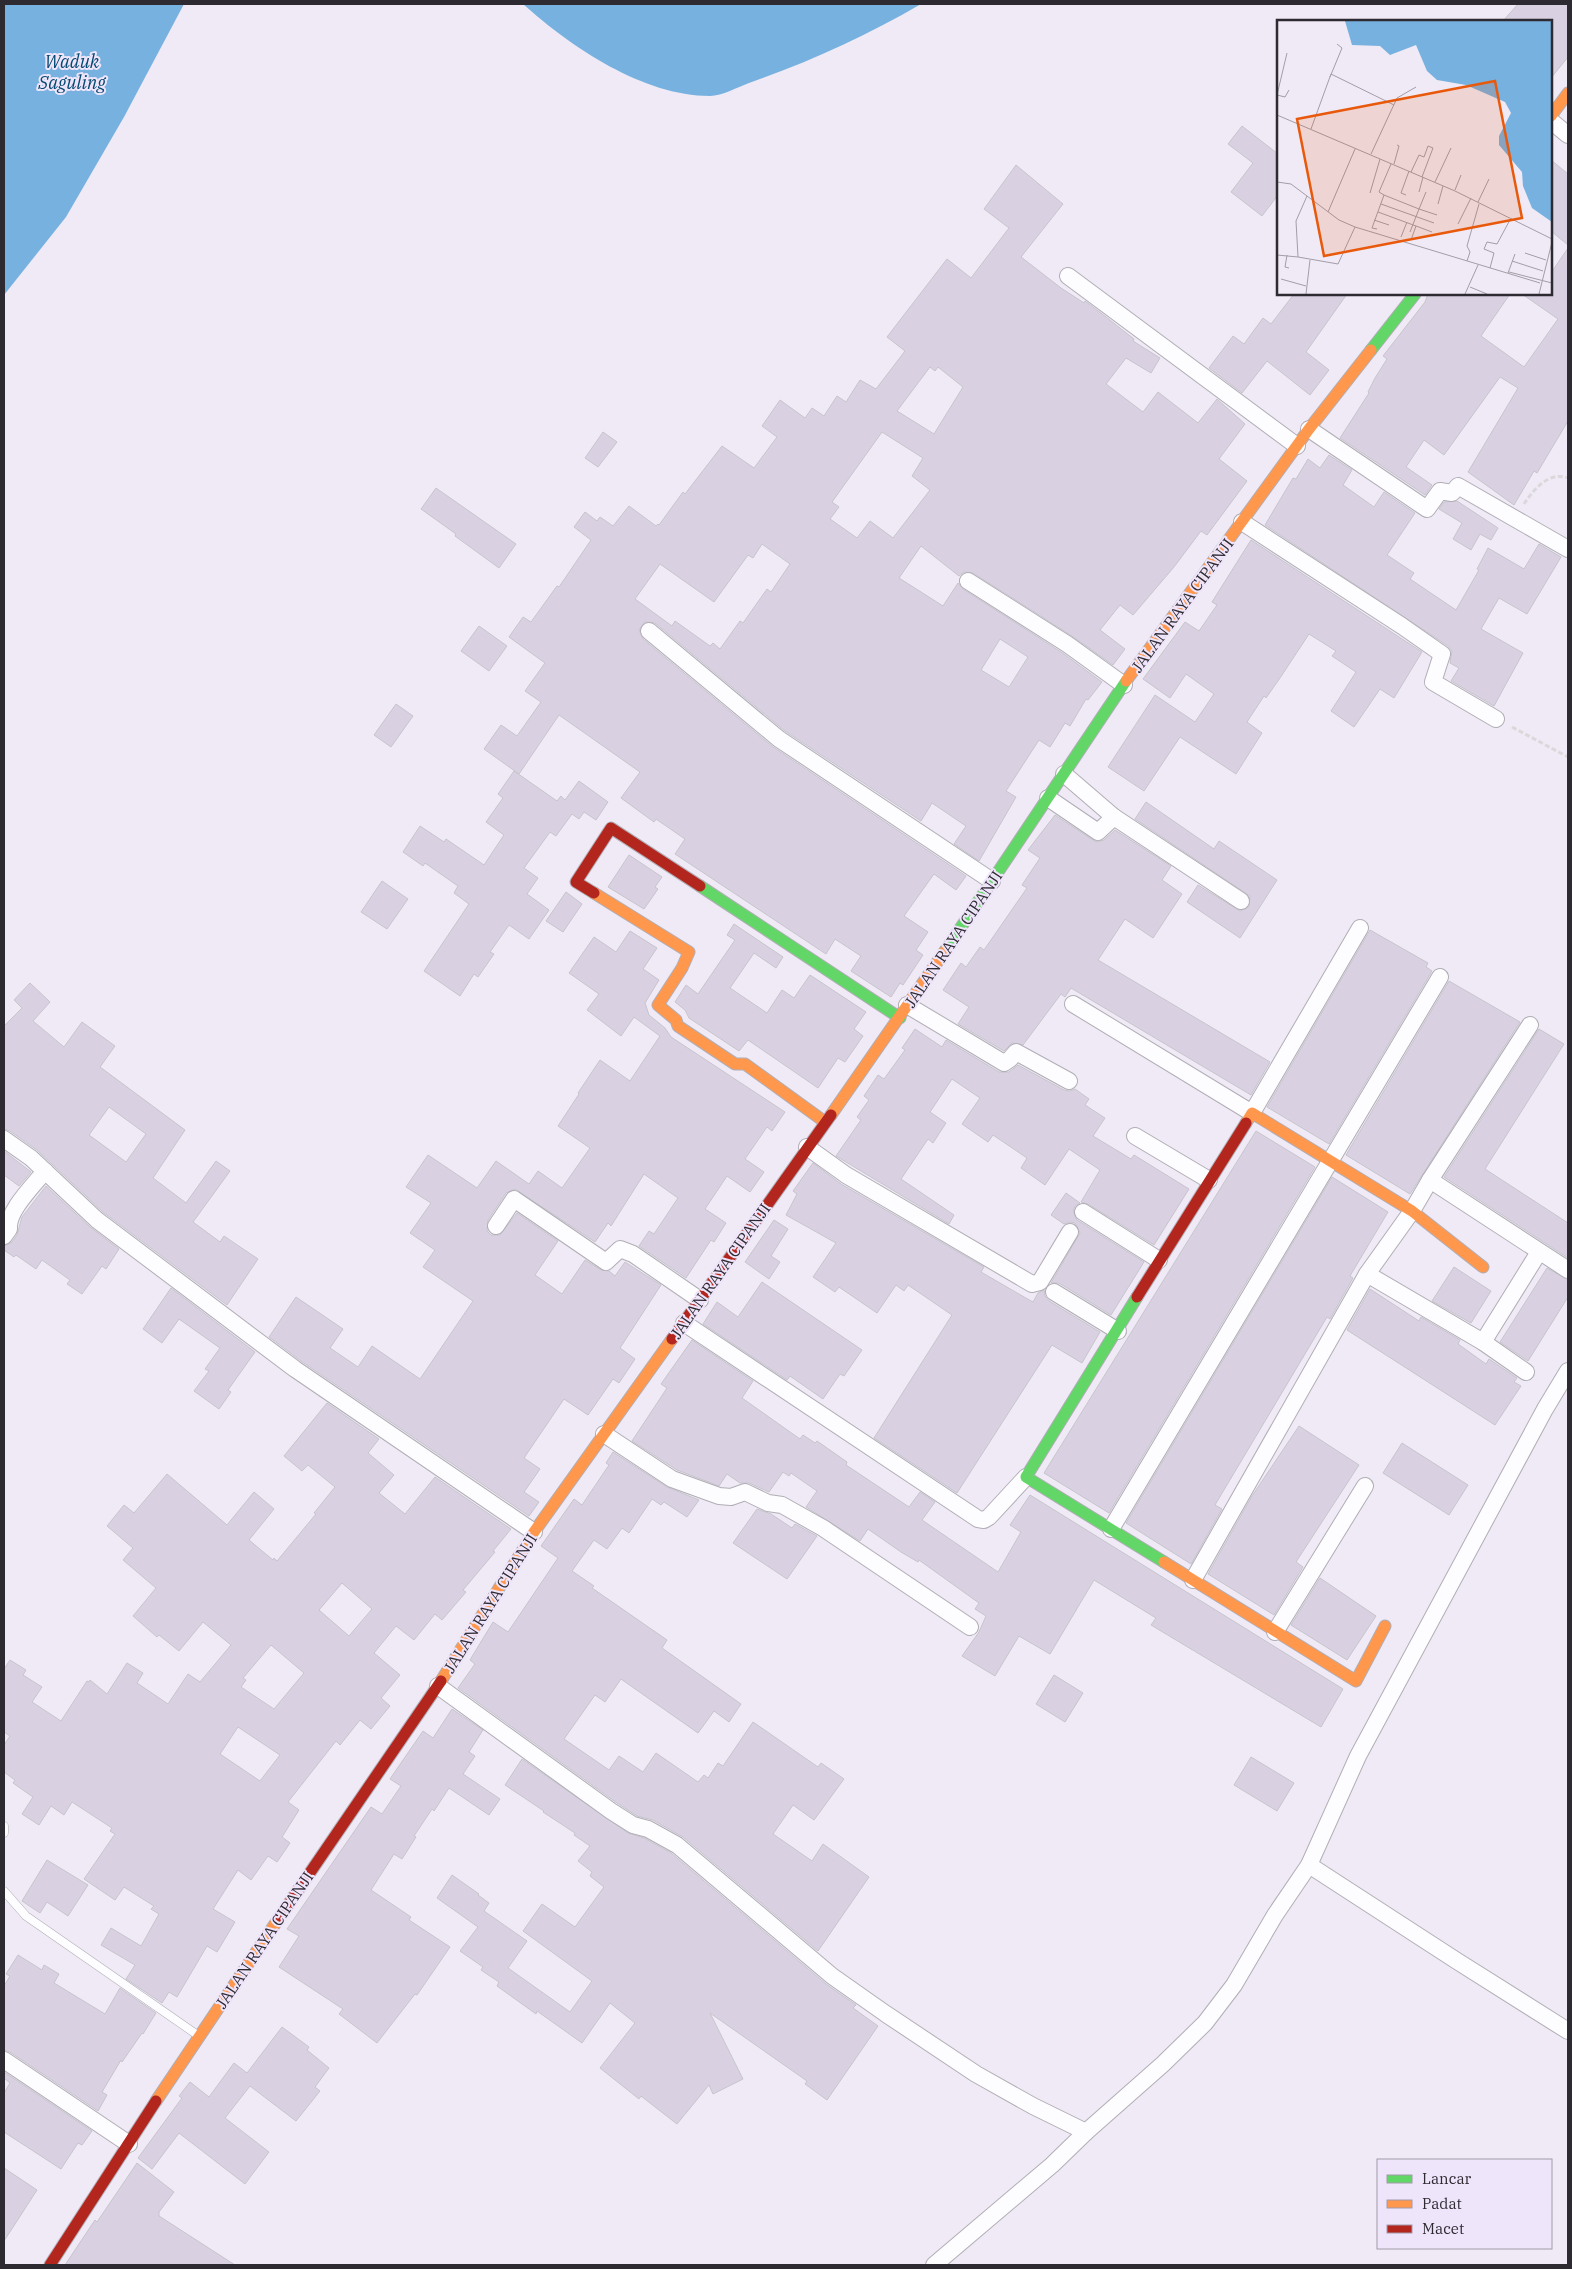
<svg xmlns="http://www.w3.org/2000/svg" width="1572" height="2269" font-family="'IBM Plex Serif',serif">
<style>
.water{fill:#77b1df}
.building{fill:#d9d1e2;stroke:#c7c4cc;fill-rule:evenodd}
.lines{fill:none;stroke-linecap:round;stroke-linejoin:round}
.lane-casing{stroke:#b1aeb6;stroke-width:9}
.street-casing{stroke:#b1aeb6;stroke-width:18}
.fast-casing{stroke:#b1aeb6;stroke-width:13}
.slow-casing{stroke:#b1aeb6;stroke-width:13}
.jam-casing{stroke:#b1aeb6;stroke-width:13}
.path{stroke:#dbd8dc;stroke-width:3;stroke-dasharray:5 2.5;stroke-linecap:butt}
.lane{stroke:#fdfcfe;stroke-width:8}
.street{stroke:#fdfcfe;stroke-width:16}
.fast{stroke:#63d668;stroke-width:11}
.slow{stroke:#ff974d;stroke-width:11}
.jam{stroke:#b3261e;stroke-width:11}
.labels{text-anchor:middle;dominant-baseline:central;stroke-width:4;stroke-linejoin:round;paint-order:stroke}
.street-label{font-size:16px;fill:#2e2a32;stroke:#efe5fa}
.water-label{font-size:18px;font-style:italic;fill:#044971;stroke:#efe5fa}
.inset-road{fill:none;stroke:#a29da7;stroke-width:1}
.view{fill:#e8590c;fill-opacity:0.15;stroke:#e8590c;stroke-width:2.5}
.inset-edge{fill:none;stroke:#2e2a32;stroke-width:2.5}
</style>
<rect width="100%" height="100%" fill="#efeaf5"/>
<!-- water -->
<g class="water">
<polygon points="4,4 184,4 124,117 66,217 4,295"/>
<path d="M523,4H921C866,36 809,62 749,83C738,87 722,96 710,96C643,96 571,47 523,4Z"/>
</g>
<!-- building -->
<g class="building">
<polygon points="1518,4 1568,4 1568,57 1551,78 1551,21 1503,21"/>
<polygon points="1242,126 1278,154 1278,195 1262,216 1231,192 1253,163 1228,144"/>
<polygon points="1551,160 1568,174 1568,245 1551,231"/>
<path d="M1016,165L1063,204L1021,257L1061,288L1084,303L1085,301L1106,317L1134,339L1133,341L1160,358L1151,373L1126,358L1106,384L1143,412L1158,392L1198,423L1217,399L1245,424L1219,459L1247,481L1207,535L1201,531L1174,567L1133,615L1120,605L1100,630L1125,649L1113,665L1072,636L973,573L964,572L959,576L921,546L899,578L943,606L958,583L963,589L1061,652L1102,682L1088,700L1086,699L1070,726L1065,723L1050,747L1039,740L1006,791L1016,797L979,861L954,844L966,826L932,803L921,821L785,731L655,623L645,622L639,630L643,639L773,747L966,876L956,890L934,874L904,916L928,932L916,950L923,955L903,985L900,983L891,997L851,971L861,956L835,939L826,954L675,854L685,839L656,819L654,822L621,798L640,772L559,715L519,774L484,749L501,725L517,736L541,702L525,691L545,663L509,637L523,617L531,622L557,586L559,587L591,540L574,527L585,512L597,521L600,517L613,526L629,506L656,526L658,524L659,525L683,492L685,494L722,446L754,468L777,437L762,426L780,400L805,418L812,408L824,416L837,396L846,402L860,380L876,389L905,351L887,337L947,259L971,278L1009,228L984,209ZM930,367L935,371L938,367L963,387L934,434L897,411ZM882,432L923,458L912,476L930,490L893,538L870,521L857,538L830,519L839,507L832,502ZM762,544L790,564L771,592L767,589L743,623L740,621L720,649L713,643L710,646L675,621L672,626L635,599L660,564L714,602L748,555L753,558ZM1000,639L1028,657L1009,687L981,670Z"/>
<polygon points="1568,248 1568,421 1537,473 1534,471 1514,505 1468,472 1518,388 1500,377 1444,455 1424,440 1406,467 1432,485 1425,495 1340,438 1369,393 1368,392 1375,378 1387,359 1383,356 1425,302 1428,294 1510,294 1481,336 1524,367 1558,319 1522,294 1551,294 1551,273"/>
<polygon points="1294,294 1347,294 1306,352 1329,370 1310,395 1267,361 1242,393 1209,368 1233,336 1244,344 1263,318 1271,324"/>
<polygon points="603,432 617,442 598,467 585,458"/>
<polygon points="1329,455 1352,470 1343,485 1374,507 1384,492 1415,513 1387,555 1414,573 1410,579 1456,610 1479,570 1477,569 1488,548 1524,569 1539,544 1561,557 1527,614 1499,598 1481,629 1523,653 1494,706 1451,681 1459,668 1450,663 1452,651 1448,646 1265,525 1293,478 1296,479 1308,459 1320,468"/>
<polygon points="436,488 516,544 499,568 455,536 456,534 421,509"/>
<polygon points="1457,501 1498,528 1491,540 1480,534 1471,550 1453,539 1462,523 1439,509 1444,502"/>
<polygon points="1251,540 1422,652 1394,698 1380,689 1354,727 1331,711 1356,672 1332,656 1336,651 1309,634 1280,678 1266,698 1264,696 1247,722 1262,733 1236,774 1180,737 1144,791 1108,767 1155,695 1195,722 1214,694 1186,674 1170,698 1143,679 1185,622 1199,631 1217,605 1212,602"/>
<polygon points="479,626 507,646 489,671 461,651"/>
<polygon points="396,704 413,716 391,747 374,735"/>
<polygon points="514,771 557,801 561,796 565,800 579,781 608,802 596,820 584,812 579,819 572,814 556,836 550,832 524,868 538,878 527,894 549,910 529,939 509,925 490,952 494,954 478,977 474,974 460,996 424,971 469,904 454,893 458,886 425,863 423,866 403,852 420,826 444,842 446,839 484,865 504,835 486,822 503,798 498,794"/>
<polygon points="1146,802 1214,849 1219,841 1277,880 1240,938 1187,902 1198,885 1240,911 1249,907 1250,896 1135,819"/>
<polygon points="1055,815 1096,842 1104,840 1115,830 1171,866 1162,880 1182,894 1153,938 1125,919 1098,960 1270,1062 1251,1095 1071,988 1065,997 1061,994 1023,1045 1012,1043 1004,1051 958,1024 969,1007 943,990 961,963 966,967 980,947 984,950 1027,888 1022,885 1040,858 1028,850"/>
<polygon points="629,855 662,877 655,887 658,889 644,909 608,887"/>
<polygon points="382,881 408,899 387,929 361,912"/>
<polygon points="566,892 582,904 563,932 546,921"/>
<polygon points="734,924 783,957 776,968 754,953 730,988 767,1013 782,990 794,998 810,975 866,1012 854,1029 863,1036 845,1062 838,1058 818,1088 748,1040 739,1051 689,1018 685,1010 675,1002 686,985 698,994 735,940 727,935"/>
<polygon points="1370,930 1428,963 1426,967 1432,971 1329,1144 1267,1107"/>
<polygon points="630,931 657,948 643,969 659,980 645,1003 649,1015 665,1028 671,1037 785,1112 772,1131 767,1127 745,1159 764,1172 750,1192 727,1176 705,1209 726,1223 714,1242 711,1240 686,1278 639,1246 649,1231 654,1234 678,1198 644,1174 611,1226 608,1223 595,1242 515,1189 506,1193 488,1220 487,1231 491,1235 500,1235 517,1213 558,1241 535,1275 562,1294 585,1260 601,1270 609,1271 615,1276 625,1262 661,1285 620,1348 635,1359 619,1383 613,1379 588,1415 564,1399 524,1458 540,1469 524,1492 539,1502 529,1516 301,1361 269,1337 296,1297 343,1329 330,1348 358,1367 372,1346 420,1379 473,1301 423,1267 435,1250 410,1233 431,1203 406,1187 428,1155 477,1188 496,1161 529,1184 538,1171 562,1188 590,1148 558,1126 579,1094 578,1093 600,1060 630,1081 660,1036 634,1017 621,1036 587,1010 599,994 569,973 594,937 616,952"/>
<polygon points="1449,981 1520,1022 1410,1194 1346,1155"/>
<path d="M30,983L50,1002L33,1021L64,1047L82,1022L115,1046L100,1067L185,1130L153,1178L186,1203L216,1161L230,1171L193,1222L220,1242L224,1236L258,1259L227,1305L103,1212L37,1150L10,1131L4,1129V1026L22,1008L14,1000ZM109,1107L146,1134L126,1162L89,1135Z"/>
<polygon points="915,1029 942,1047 946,1040 999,1072 1009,1072 1018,1065 1064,1090 1070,1091 1075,1089 1089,1099 1085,1105 1105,1118 1093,1136 1131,1159 1134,1155 1189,1189 1154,1245 1088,1204 1081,1202 1100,1170 1069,1149 1045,1185 1021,1168 1027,1158 993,1135 988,1142 962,1124 980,1098 952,1079 930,1112 946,1123 933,1143 928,1139 901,1179 954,1215 949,1224 836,1156 861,1120 857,1117 869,1100 864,1096 878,1075 884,1079 905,1050 902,1048"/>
<polygon points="1539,1029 1564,1044 1485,1169 1568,1223 1568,1258 1444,1177"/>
<polygon points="1256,1131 1315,1167 1109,1513 1044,1473"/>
<polygon points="4,1151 31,1172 19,1186 4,1175"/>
<polygon points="813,1163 841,1184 984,1267 981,1272 1024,1297 1033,1302 1038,1293 1044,1290 1045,1296 1049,1301 1100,1332 1082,1363 1052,1345 957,1493 874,1438 952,1315 908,1285 904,1291 896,1285 877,1313 839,1287 835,1292 813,1277 836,1243 786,1215 797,1194 793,1191"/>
<polygon points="1332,1177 1388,1212 1350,1276 1353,1278 1330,1319 1327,1317 1215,1505 1222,1509 1191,1564 1126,1523"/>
<polygon points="46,1186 90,1227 119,1249 106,1269 102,1266 82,1294 67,1284 70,1280 42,1260 36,1269 16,1255 14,1257 4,1250 4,1246 12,1242 17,1235 22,1217"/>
<polygon points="1066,1193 1080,1203 1075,1206 1073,1211 1077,1220 1144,1262 1111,1315 1059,1283 1051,1283 1080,1233 1075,1223 1070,1222 1064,1224 1051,1215"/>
<polygon points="774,1220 788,1229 771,1256 780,1262 769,1279 745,1262"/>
<polygon points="1454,1267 1491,1291 1471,1323 1432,1301"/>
<polygon points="1547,1268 1568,1280 1568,1297 1528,1361 1500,1342"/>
<polygon points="762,1282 862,1350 844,1376 840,1374 823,1399 790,1376 787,1380 703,1324 717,1302 738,1317"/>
<polygon points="171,1288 255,1352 228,1390 231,1392 219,1409 194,1391 209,1371 205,1369 220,1348 179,1319 162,1343 143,1329"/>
<polygon points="1370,1289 1419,1321 1421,1317 1460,1340 1458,1344 1486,1364 1489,1359 1517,1378 1514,1382 1521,1386 1495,1425 1347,1330"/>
<polygon points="692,1340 753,1381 742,1398 800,1439 803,1435 815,1443 817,1441 847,1462 846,1465 909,1507 920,1492 935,1502 922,1520 998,1572 1021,1532 1010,1525 1030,1495 1343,1689 1321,1727 1151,1625 1156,1618 1094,1580 1050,1654 1019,1636 995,1676 962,1656 979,1632 986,1616 975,1609 979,1603 919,1560 918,1562 901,1552 868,1529 860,1541 806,1507 817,1491 791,1473 789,1476 783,1472 769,1492 749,1483 740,1483 727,1474 719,1486 677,1470 632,1441 667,1388 661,1384"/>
<path d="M327,1403L379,1439L368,1453L394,1475L379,1493L405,1514L435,1477L511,1529L493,1551L495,1552L463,1590L466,1592L442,1620L435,1614L414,1640L396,1626L374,1653L400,1675L381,1698L390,1706L371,1729L360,1720L340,1745L336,1741L288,1802L299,1810L282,1837L290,1843L277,1862L268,1856L251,1880L238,1870L213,1909L235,1922L217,1952L207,1946L177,1997L169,1992L162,2003L126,1979L135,1965L101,1945L111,1928L141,1946L159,1914L151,1909L154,1906L124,1887L115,1900L84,1879L115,1834L110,1831L112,1828L72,1802L64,1815L51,1806L39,1825L22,1814L33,1797L13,1783L15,1780L4,1772V1745L10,1736L4,1732V1669L10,1660L26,1670L23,1675L42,1687L32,1702L61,1721L87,1681L89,1682L90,1680L107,1694L127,1663L143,1673L137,1683L168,1704L188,1674L200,1682L231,1645L203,1622L179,1651L159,1635L157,1637L133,1616L156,1588L123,1560L133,1548L107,1526L124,1505L134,1513L167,1474L227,1525L254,1492L274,1509L249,1540L273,1560L274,1558L277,1561L316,1514L314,1513L335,1487L308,1465L302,1471L284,1456ZM342,1583L372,1609L349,1636L319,1610ZM271,1645L304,1673L274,1709L241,1687L246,1680L243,1678ZM238,1727L280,1755L260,1781L220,1754Z"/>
<polygon points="1299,1426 1359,1465 1296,1562 1303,1567 1274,1615 1208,1574 1252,1496"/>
<polygon points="1402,1443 1468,1485 1449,1515 1383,1473"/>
<polygon points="613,1452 667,1487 699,1500 687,1517 664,1502 661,1505 652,1499 629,1533 622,1528 607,1549 594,1540 572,1571 594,1586 592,1588 667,1640 662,1648 741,1704 729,1722 714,1711 698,1733 621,1679 605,1702 595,1695 564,1739 609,1770 619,1756 643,1772 656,1753 698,1782 704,1775 708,1778 718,1763 723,1766 753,1722 818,1767 821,1763 844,1779 814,1820 793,1805 773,1834 812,1861 823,1844 869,1877 818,1951 683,1837 653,1820 637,1816 617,1803 458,1688 475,1664 470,1660 493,1622 508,1632 558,1558 541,1546 574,1499 582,1505 609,1465 606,1463"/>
<polygon points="757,1509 771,1514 792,1528 795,1524 817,1536 787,1579 733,1543"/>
<polygon points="1320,1578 1376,1616 1347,1660 1291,1625"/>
<polygon points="1054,1675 1083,1693 1065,1722 1036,1704"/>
<polygon points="452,1709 483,1730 469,1752 475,1756 463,1774 500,1799 489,1815 449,1788 434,1811 432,1809 414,1836 416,1837 402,1859 394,1854 371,1890 411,1917 409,1920 450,1947 417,1995 415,1994 377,2043 339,2014 343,2009 279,1967 299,1936 287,1929 371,1807 382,1814 401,1786 390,1779 423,1731 433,1738"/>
<polygon points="1251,1757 1294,1783 1277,1811 1234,1785"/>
<polygon points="522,1759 628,1833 644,1838 671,1853 826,1984 856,2005 853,2008 878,2026 827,2100 805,2084 807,2081 710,2013 743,2079 713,2094 709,2085 677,2124 641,2096 639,2099 600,2068 635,2023 610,2003 582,2043 537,2011 536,2014 497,1986 499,1982 481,1970 483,1967 460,1951 478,1927 437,1898 452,1875 479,1894 478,1895 489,1903 484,1911 527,1941 508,1968 570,2012 592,1981 523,1931 542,1904 575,1927 604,1887 590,1876 592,1872 578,1861 590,1846 574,1835 575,1833 543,1812 544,1811 505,1785"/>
<polygon points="47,1860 88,1885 68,1916 47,1902 40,1913 22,1901"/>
<polygon points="18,1955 42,1970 44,1965 59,1974 54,1983 105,2014 120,1988 156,2013 143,2034 142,2033 122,2062 121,2060 102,2092 107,2095 98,2111 10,2052 4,2050 4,1986 10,1976 6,1974"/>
<polygon points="282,2027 309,2047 307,2050 329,2068 315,2087 320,2091 296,2121 250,2086 225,2118 269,2152 245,2184 179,2133 152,2169 138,2158 182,2098 179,2096 190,2082 209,2097 234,2063 247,2073"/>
<polygon points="4,2072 92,2131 82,2145 78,2143 61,2169 4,2132 4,2093 10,2083 4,2078"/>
<polygon points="137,2163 174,2192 159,2212 159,2216 235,2265 65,2265 95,2220 97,2222"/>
<polygon points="4,2168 37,2190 4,2241"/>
</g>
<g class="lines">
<defs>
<g id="lane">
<polyline points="4,1826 4,1833"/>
<polyline points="4,1891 26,1916 196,2034"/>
</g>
<g id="street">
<polyline points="1551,121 1568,135"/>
<polyline points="1068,276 1297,446"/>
<polyline points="1309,429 1427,509 1440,491 1452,493 1458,486 1568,549"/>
<polyline points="1242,522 1402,626 1442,654 1433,682 1496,719"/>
<polyline points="968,581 1067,644 1124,685"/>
<polyline points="649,631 779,739 992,881"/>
<polyline points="1064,774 1114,817"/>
<polyline points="1048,798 1098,832 1114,817 1241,901"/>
<polyline points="1073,1004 1252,1113 1360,928"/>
<polyline points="907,1005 1004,1063 1010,1059 1016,1052 1069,1081"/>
<polyline points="1530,1025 1430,1180 1568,1270"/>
<polyline points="1135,1136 1209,1180"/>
<polyline points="4,1139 31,1158 97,1220 295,1369 534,1532"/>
<polyline points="807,1147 846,1175 1032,1284 1040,1282 1070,1232"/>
<polyline points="1083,1212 1159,1260"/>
<polyline points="496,1226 514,1199 606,1262 620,1249 633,1254 700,1300"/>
<path d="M4,1236L9,1229C7,1211 34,1185 45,1171"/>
<polyline points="1367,1274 1483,1342 1526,1372"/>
<polyline points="1054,1292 1118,1331"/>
<polyline points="684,1323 978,1519 984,1520 989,1517 1026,1477"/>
<polyline points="1483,1342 1539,1252"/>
<polyline points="604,1434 672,1479 719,1496 731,1497 745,1492 768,1503 782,1505 823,1528 970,1627"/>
<polyline points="1111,1529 1440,977"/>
<polyline points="1193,1580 1367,1274 1412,1211 1430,1180"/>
<polyline points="1275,1632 1365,1486"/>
<polyline points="438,1686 611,1811 633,1825 648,1829 677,1845 832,1976 886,2014 976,2074 1033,2106 1086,2132"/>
<polyline points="1309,1865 1457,1961 1568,2031"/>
<polyline points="4,2060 129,2144"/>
<polyline points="934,2265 1052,2165 1086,2132 1163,2064 1205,2023 1234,1985 1275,1915 1309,1865 1358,1756 1545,1409 1568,1371"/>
</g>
<g id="fast">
<polyline points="1371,350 1415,294"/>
<polyline points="700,886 900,1018"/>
<polyline points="945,951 1126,681"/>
<polyline points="1137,1297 1026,1477 1164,1562"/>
</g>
<g id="slow">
<polyline points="1551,116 1568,93"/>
<polyline points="1126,681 1309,429 1371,350"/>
<polyline points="594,893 689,952 682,968 658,1005 676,1020 678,1026 735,1064 745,1064 825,1122"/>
<polyline points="831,1115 945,951"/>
<polyline points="1246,1123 1252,1113 1412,1211 1483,1267"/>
<polyline points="1164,1562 1356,1681 1385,1626"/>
<polyline points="441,1681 534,1532 672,1339"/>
<polyline points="156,2101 279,1918"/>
</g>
<g id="jam">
<polyline points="594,893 576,882 611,828 700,886"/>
<polyline points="1137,1297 1246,1123"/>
<polyline points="672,1339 831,1115"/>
<polyline points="279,1918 441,1681"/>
<polyline points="50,2265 156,2101"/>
</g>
</defs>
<!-- lane casing -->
<use href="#lane" class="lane-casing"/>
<!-- street casing -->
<use href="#street" class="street-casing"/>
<!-- fast casing -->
<use href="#fast" class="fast-casing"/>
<!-- slow casing -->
<use href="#slow" class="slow-casing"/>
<!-- jam casing -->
<use href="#jam" class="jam-casing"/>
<!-- path -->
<g class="path">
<path d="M1524,504C1534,489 1549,471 1568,478"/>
<polyline points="1512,727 1568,757"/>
</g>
<!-- lane -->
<use href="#lane" class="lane"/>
<!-- street -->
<use href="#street" class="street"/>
<!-- fast -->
<use href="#fast" class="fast"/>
<!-- slow -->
<use href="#slow" class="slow"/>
<!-- jam -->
<use href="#jam" class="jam"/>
</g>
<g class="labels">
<!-- street labels -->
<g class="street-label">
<text transform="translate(1182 605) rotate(-54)">JALAN RAYA CIPANJI</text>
<text transform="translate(953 939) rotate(-56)">JALAN RAYA CIPANJI</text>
<text transform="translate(720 1271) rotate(-55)">JALAN RAYA CIPANJI</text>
<text transform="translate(490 1603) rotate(-58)">JALAN RAYA CIPANJI</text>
<text transform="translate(264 1940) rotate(-56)">JALAN RAYA CIPANJI</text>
</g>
<!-- water labels -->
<g class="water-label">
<text x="72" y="61">Waduk<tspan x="72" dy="21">Saguling</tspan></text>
</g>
</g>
<!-- overview -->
<g transform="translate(1277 20)">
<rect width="275" height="275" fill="#efeaf5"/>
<path d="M68,1H275V202L255,188L246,166L245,152L222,125V116L234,93L228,82L189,65L160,60L150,51L139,25L113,35L103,26L75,25Z" fill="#77b1df"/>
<path class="inset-road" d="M54,54L117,85M53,57L65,28L60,24M0,75L10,33M0,75L8,77L12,70M0,95L178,171L275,219M34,109L54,54M94,134L120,78L139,67M117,144L122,126L120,125M134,152L142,135L147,137L151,126L156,128L145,157M0,162L14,164L62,200L78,207L263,263M158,162L174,128M178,170L184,155M142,172L146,157M149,172L142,189L160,195M93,173L103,139M107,175L102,172L114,144M129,175L124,173L132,151M30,176L19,201L21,237L61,244L78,207M201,182L212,159M104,184L157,203M161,184L166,166M51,192L78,129M101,192L139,206M97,200L112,205M181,204L194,178M100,209L95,208L107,175L142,189L133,212M124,217L130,202M134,220L139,206L155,212M248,233L269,240M0,235L21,237M10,235L8,247L12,248M190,241L193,232L190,226L202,184M235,241L266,251M213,248L217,233L207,229L210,222L220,224L234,198M232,252L275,263M231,253L238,234M4,259L29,266M193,267L210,274M29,274L33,240M188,274L201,245M262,274L275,222"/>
<path class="view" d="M218,61L245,198L47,236L20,99Z"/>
<rect width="275" height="275" class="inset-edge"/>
</g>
<!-- border -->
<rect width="1572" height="2269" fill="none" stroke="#2e2a32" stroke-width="10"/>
<!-- legend -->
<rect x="1377" y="2159" width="175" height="90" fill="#efe5fa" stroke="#a29aaa"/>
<rect x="1387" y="2175" width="25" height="8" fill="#63d668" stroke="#a29aaa"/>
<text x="1422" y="2184" font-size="15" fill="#2e2a32">Lancar</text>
<rect x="1387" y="2200" width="25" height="8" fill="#ff974d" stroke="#a29aaa"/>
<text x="1422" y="2209" font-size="15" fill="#2e2a32">Padat</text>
<rect x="1387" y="2225" width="25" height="8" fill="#b3261e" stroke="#a29aaa"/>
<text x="1422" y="2234" font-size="15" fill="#2e2a32">Macet</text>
</svg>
